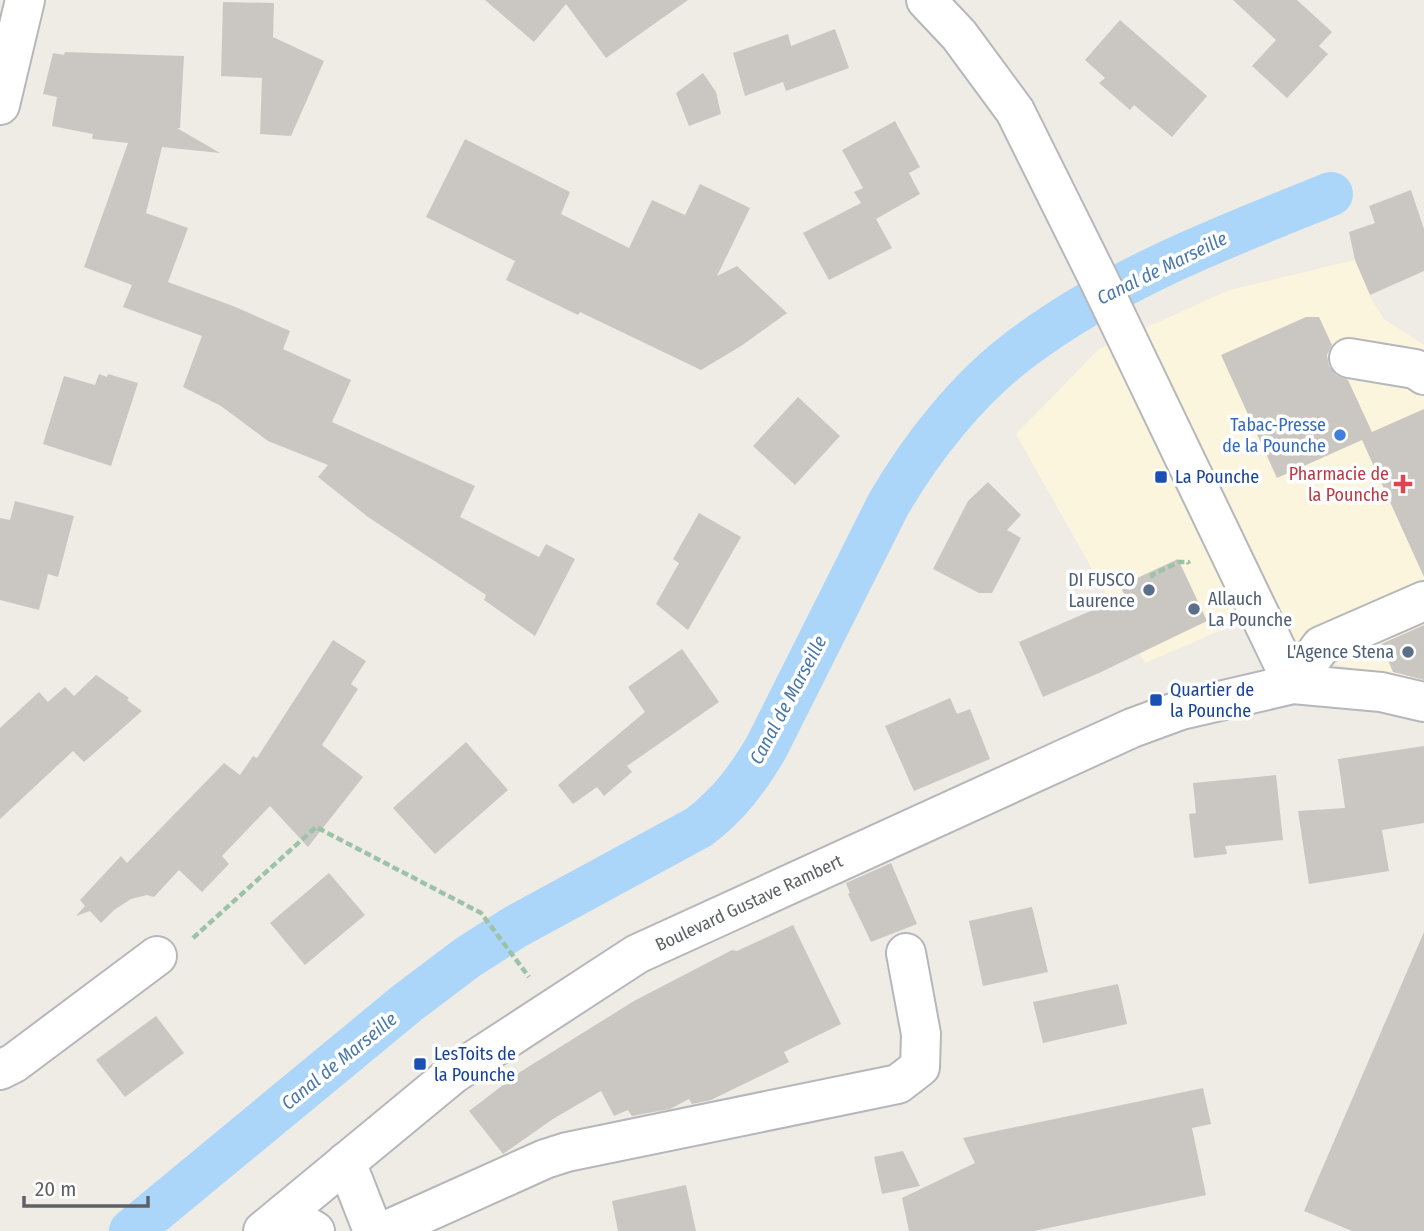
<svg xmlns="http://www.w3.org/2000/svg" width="1424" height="1231" font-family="'Fira Sans Condensed',sans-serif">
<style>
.commercial{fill:#fbf5dd}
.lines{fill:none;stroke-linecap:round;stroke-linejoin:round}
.canal{stroke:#abd6f9;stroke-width:44}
.building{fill:#cac7c2}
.minor-casing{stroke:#b6b7bb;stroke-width:42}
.path{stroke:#9cc2a7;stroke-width:4.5;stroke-dasharray:7 3.5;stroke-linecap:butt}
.minor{stroke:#fff;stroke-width:38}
.shop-dot{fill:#3f7fe0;stroke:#fff;stroke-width:2.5}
.transit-dot{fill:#1a4fb4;stroke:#fff;stroke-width:2.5}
.health-dot{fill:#e0444e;stroke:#fff;stroke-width:2.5}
.service-dot{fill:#5c6f8a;stroke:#fff;stroke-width:2.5}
.labels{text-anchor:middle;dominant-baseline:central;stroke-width:7;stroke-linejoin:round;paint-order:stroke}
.shop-label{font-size:18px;fill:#366cbe;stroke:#fff;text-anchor:end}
.health-label{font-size:18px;fill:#be3a42;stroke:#fff;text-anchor:end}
.transit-label{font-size:18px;fill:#164399;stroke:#fff;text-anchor:start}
.service-label{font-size:18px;fill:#4e5e75;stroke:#fff;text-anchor:end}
.street-label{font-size:18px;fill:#5d6065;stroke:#fff}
.water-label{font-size:19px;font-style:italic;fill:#4978aa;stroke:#fff}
</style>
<rect width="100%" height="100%" fill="#eeece5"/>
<!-- commercial -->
<polygon class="commercial" points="1355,260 1372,300 1384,319 1424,345 1424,680 1395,678 1287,653 1266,611 1145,663 1016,434 1099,349 1229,290"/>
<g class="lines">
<!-- canal -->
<path class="canal" d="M131,1231L407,1003L468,957L515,927L699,827C729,804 747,780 766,748L888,505C921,448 968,388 1022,348C1115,278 1224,237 1331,194"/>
</g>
<!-- building -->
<g class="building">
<polygon points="485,0 688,0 606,58 566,4 534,42"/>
<polygon points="1233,0 1297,0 1332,32 1319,46 1328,54 1287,98 1252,66 1276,40"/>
<polygon points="223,2 274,3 273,37 324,61 291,136 260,134 262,78 221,76"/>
<polygon points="1120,20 1207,96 1172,137 1134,105 1130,110 1099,83 1105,78 1085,60"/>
<polygon points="835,29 849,68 786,91 783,82 745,96 733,53 788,34 791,46"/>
<polygon points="65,52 184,56 180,128 177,128 220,153 162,147 146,213 188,228 168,282 233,306 290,331 283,349 351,380 332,422 475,486 460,517 539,557 546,544 575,559 535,636 484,600 486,595 368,517 318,477 328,465 268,441 221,406 183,387 202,336 123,307 132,285 84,267 128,143 92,139 93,134 52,126 57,97 43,94 53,53 64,55"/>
<polygon points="703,73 716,92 721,114 689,126 676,93"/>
<polygon points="895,121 920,167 909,173 920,194 876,219 892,248 829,280 803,233 861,203 854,192 863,188 842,150"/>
<polygon points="465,139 570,192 561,214 629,248 652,200 685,215 700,184 750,208 717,276 737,266 787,313 741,346 701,370 580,312 578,315 506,280 515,261 426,217"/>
<polygon points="1411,190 1424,229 1424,271 1370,295 1355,260 1349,232 1375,223 1369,206"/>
<polygon points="1306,317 1319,317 1332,345 1327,355 1329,366 1336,375 1348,380 1372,432 1424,409 1424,577 1362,440 1277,478 1221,355"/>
<polygon points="99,374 107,377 108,374 138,383 111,466 43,444 64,376 95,385"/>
<polygon points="798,397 840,436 795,485 753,446"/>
<polygon points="988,482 1021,515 1007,530 1021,538 992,593 979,593 933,569 968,501"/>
<polygon points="15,501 74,516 58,577 48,574 39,610 0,600 0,518 10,520"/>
<polygon points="699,513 741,537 688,630 656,604 679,563 673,559"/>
<polygon points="1178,559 1207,621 1099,673 1043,697 1019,642 1125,596 1120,586"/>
<polygon points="1424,625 1424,680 1393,672 1381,644"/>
<polygon points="333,640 366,661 351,684 358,689 322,745 363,777 308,847 270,806 222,856 229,864 202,892 179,870 154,897 147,895 131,899 114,910 101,923 90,911 76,916 85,906 80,900 121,856 127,863 224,763 240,775 253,756 257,758"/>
<polygon points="682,649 719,702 627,766 632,772 604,796 597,787 573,804 558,785 645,712 628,687"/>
<polygon points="96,675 129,698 127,700 142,711 84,762 73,751 0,819 0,728 39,692 48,702 65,687 74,696"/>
<polygon points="950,698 957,714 970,709 990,759 914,791 885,726"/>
<polygon points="466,742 508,790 435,854 393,808"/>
<polygon points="1424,746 1424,823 1382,830 1389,871 1309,884 1298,811 1345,808 1338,759"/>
<polygon points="1276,775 1283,840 1225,846 1227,854 1194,858 1189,814 1196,813 1193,783"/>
<polygon points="891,863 917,924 871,942 848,894 850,893 846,883"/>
<polygon points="329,873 365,915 305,965 270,923"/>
<polygon points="1032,907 1048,972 983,986 969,921"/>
<polygon points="793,925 841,1024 784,1052 789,1062 711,1100 692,1104 689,1099 670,1109 632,1116 628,1110 614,1116 601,1091 553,1119 503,1154 469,1111 520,1072 634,1001 732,950 737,951"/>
<polygon points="1424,932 1424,1231 1352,1231 1304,1211"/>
<polygon points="1118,984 1127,1024 1043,1043 1033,1002"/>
<polygon points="156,1016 184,1053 125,1097 96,1060"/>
<polygon points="1203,1088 1211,1124 1192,1128 1206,1195 1034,1231 909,1231 902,1198 975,1163 963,1138"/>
<polygon points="903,1151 920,1186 882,1194 874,1157"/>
<polygon points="686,1185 696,1231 618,1231 612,1201"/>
</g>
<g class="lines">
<defs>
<g id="minor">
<polyline points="926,0 959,35 1015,111 1098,278 1293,684"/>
<polyline points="0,105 25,0"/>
<polyline points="1349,358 1415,369 1424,375"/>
<polyline points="1293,684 1321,646 1424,601"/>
<polyline points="0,1070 14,1063 157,956"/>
<polyline points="346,1162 373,1231"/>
<polyline points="285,1213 315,1231"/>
<polyline points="263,1231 453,1074 637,954 1132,728 1181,710 1293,684 1381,692 1424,702"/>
<polyline points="385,1231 545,1159 567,1152 898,1084 920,1067 921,1034 906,953"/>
</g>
</defs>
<!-- minor casing -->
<use href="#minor" class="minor-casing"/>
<!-- path -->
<g class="path">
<polyline points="1153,578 1152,575 1179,562 1188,562 1189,564"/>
<polyline points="193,938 316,827 481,913 529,977"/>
</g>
<!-- minor -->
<use href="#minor" class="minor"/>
</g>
<!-- markers -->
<circle class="shop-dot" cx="1340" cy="435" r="7"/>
<g class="transit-dot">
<rect x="1154" y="470" width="14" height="14" rx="3.5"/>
<rect x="1149" y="693" width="14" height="14" rx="3.5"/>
<rect x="413" y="1057" width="14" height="14" rx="3.5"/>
</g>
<path class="health-dot" d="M1399.5 473.5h7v7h7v7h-7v7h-7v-7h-7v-7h7z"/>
<g class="service-dot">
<circle cx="1149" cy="590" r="7"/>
<circle cx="1194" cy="609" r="7"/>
<circle cx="1408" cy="652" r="7"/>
</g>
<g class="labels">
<!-- shop labels -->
<g class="shop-label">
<text x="1326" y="425">Tabac-Presse<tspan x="1326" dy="21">de la Pounche</tspan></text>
</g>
<!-- health labels -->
<g class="health-label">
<text x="1389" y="474">Pharmacie de<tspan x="1389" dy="21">la Pounche</tspan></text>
</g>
<!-- transit labels -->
<g class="transit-label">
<text x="1175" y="477">La Pounche</text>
<text x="1170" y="690">Quartier de<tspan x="1170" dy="21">la Pounche</tspan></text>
<text x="434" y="1054">LesToits de<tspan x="434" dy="21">la Pounche</tspan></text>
</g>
<!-- service labels -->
<g class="service-label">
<text x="1135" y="580">DI FUSCO<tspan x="1135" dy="21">Laurence</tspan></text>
<text x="1208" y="599" text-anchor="start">Allauch<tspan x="1208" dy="21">La Pounche</tspan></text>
<text x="1394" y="652">L'Agence Stena</text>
</g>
<!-- street labels -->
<g class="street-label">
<text transform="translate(749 903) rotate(-25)">Boulevard Gustave Rambert</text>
</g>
<!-- water labels -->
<g class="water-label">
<text transform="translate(1162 268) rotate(-26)">Canal de Marseille</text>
<text transform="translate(788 700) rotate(-62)">Canal de Marseille</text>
<text transform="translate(339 1061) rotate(-39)">Canal de Marseille</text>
</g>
</g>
<!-- scale -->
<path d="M24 1196v10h124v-10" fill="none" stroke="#5d6065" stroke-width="3.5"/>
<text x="35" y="1196" font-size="21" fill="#5d6065" stroke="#ffffff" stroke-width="5" paint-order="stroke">20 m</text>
</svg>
